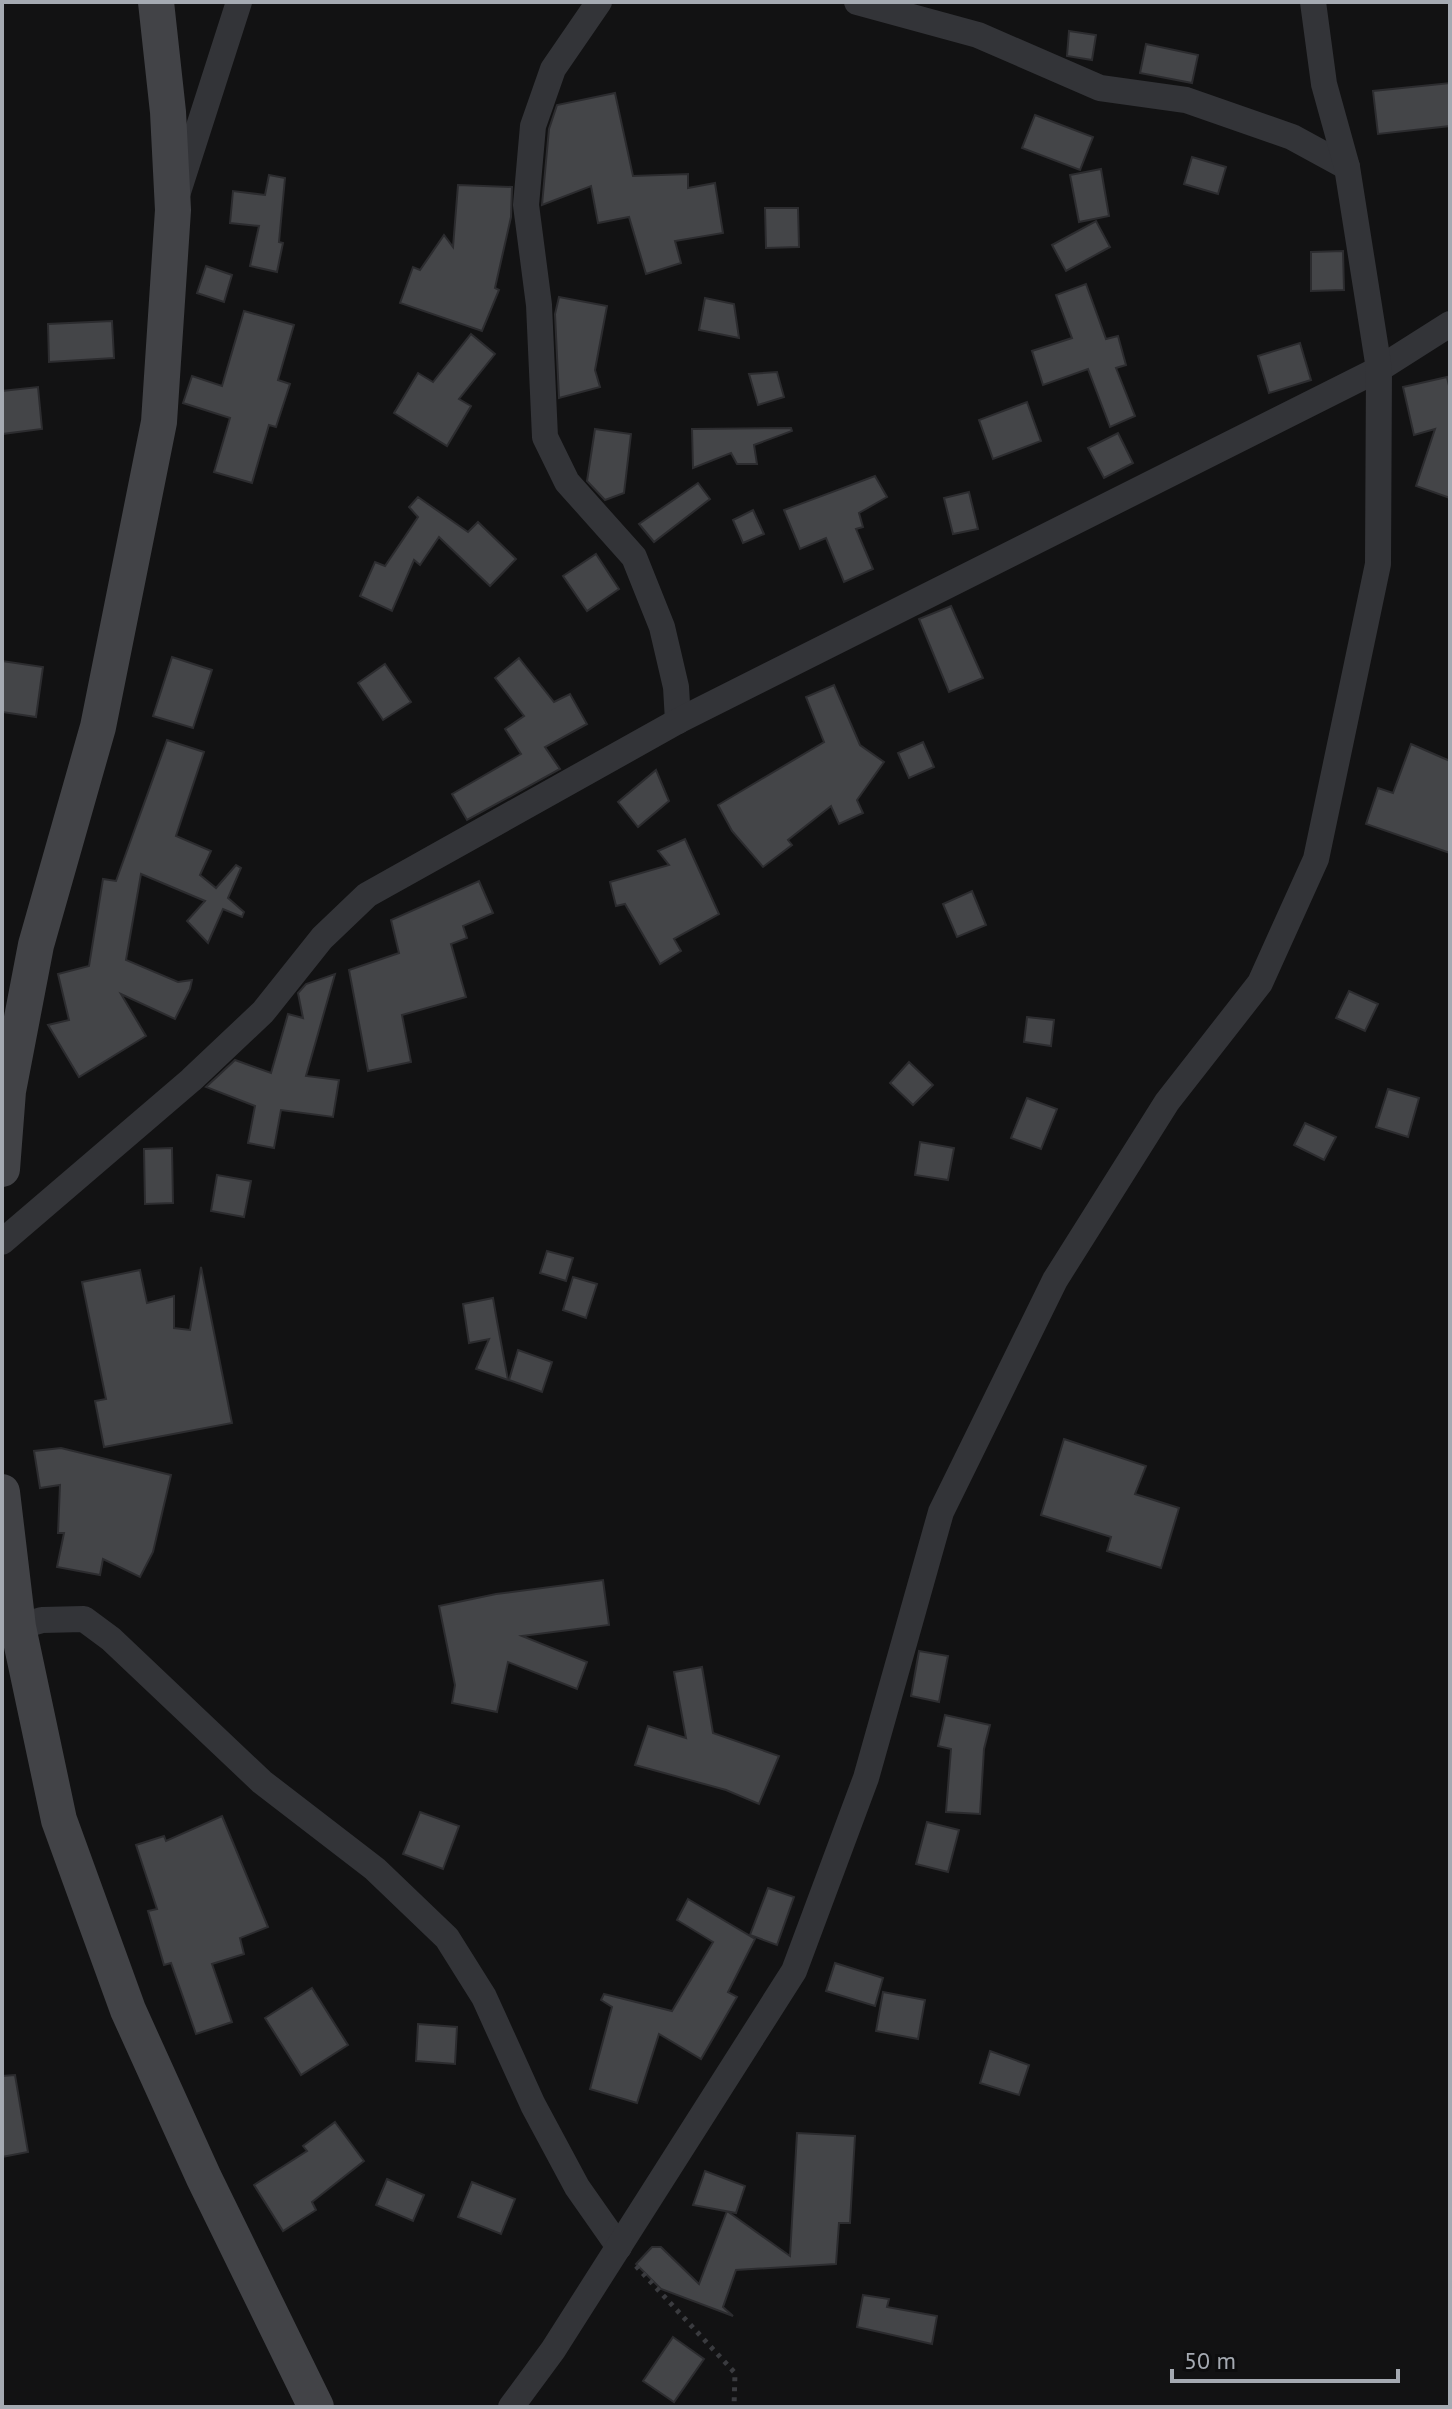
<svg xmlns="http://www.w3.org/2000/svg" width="1452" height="2409" font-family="'PT Sans',sans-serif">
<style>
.building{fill:#444548;stroke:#2c2c2f;stroke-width:2}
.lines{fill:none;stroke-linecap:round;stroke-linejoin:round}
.path{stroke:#3a3b3f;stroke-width:5;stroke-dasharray:4 6;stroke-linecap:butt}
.minor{stroke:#333438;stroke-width:26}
.secondary{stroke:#424347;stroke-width:36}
</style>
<rect width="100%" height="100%" fill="#121213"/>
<!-- building -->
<g class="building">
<polygon points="1069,31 1096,35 1092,60 1067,56"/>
<polygon points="1146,44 1198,55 1192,83 1140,73"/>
<polygon points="1450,83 1450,126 1378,134 1373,91"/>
<polygon points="615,93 633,176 688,174 688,188 715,183 723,233 675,241 681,263 646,274 629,217 598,223 591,186 542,205 549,129 557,105"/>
<polygon points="1035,115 1093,137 1080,170 1022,148"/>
<polygon points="1192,157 1226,167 1218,194 1184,184"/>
<polygon points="1101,169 1109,216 1079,222 1070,175"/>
<polygon points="269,175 285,178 279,242 283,243 277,272 250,266 259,226 230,223 233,191 265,195"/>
<polygon points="458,185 512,187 511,217 495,288 499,290 482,331 400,303 413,267 420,270 444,235 453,247"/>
<polygon points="765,208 798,208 799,247 766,248"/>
<polygon points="1096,221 1110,247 1066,271 1052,245"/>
<polygon points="1343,251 1344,290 1311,291 1311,252"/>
<polygon points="206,266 232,275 224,302 197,293"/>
<polygon points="1086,284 1106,339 1118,336 1126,365 1116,368 1135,416 1110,427 1088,369 1043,385 1032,351 1072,338 1056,295"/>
<polygon points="559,297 607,306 595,370 600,387 559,398 555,314"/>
<polygon points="705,298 734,304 739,338 699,330"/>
<polygon points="244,311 294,325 278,380 290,384 276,427 269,425 252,483 214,472 230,418 183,403 192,376 222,386"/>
<polygon points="112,321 114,358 49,362 48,324"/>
<polygon points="471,334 495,354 459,399 471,406 447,446 394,413 418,373 433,382"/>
<polygon points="1300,343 1311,380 1269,393 1258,356"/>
<polygon points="777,372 784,397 758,405 749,374"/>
<polygon points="1447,377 1450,390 1450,498 1416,486 1435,429 1414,435 1403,387"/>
<polygon points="38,387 42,429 2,434 2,391"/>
<polygon points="1027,402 1041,441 993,459 979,420"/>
<polygon points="791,428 792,431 754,445 757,464 737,464 731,453 693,468 692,429"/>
<polygon points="595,429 631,434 624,493 605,500 587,481"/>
<polygon points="1118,433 1133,463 1104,478 1088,448"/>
<polygon points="875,476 887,497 859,513 863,527 856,529 873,569 844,582 826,538 800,549 784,510"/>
<polygon points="698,483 710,499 654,542 639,524"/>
<polygon points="969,492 978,529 953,534 944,498"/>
<polygon points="418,497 468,532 478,522 516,559 490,586 439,537 420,565 414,560 392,611 360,596 375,562 385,566 418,517 409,507"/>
<polygon points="753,510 764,534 743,543 733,520"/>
<polygon points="596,554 619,589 587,611 563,576"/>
<polygon points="951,606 983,678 949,692 919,619"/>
<polygon points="172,657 212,670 193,728 153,716"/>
<polygon points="519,658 554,702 570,694 587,724 545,747 560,769 467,820 452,794 521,754 505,729 524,716 495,678"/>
<polygon points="2,661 43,667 36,717 2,712"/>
<polygon points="385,664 411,702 383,720 358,683"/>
<polygon points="834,685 860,745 884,762 857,800 863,813 839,824 831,806 788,840 792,845 763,867 732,831 718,805 824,742 806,697"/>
<polygon points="167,740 204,752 176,836 211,851 200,875 216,888 236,865 241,868 228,898 244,912 242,917 223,909 208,943 187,921 205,901 141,874 126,960 178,982 192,980 190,989 175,1019 121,994 146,1036 79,1077 48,1025 69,1020 58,974 89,966 103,879 116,881"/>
<polygon points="923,742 934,767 909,778 898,753"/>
<polygon points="1411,744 1450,761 1450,853 1366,824 1378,788 1393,793"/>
<polygon points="656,770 669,801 638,827 618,802"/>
<polygon points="685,839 719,914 674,939 681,951 660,964 625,904 616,906 610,882 669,865 658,851"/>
<polygon points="479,881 493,913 463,926 467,938 451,944 466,997 402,1015 411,1062 368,1071 349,970 399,953 391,920"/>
<polygon points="972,891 986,925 957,937 943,904"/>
<polygon points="335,974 306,1076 339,1080 333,1117 281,1110 274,1148 248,1143 255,1106 206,1087 235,1060 271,1073 288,1014 303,1018 298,993 306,984"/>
<polygon points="1349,991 1378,1004 1365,1031 1336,1018"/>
<polygon points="1027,1017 1054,1020 1051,1046 1024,1042"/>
<polygon points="909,1062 933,1085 913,1105 890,1083"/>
<polygon points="1388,1089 1419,1098 1408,1137 1376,1127"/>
<polygon points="1027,1098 1057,1109 1041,1149 1011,1138"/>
<polygon points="1305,1123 1336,1137 1324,1160 1294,1145"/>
<polygon points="920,1142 954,1148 948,1180 915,1175"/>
<polygon points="172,1148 173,1203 145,1204 144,1149"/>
<polygon points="217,1175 251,1181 244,1217 211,1211"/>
<polygon points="547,1251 573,1258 566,1281 540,1273"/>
<polygon points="201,1267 232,1423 104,1447 95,1401 106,1399 82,1282 140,1270 147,1303 174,1296 174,1328 190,1330"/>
<polygon points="573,1277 597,1284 586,1318 563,1310"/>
<polygon points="493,1298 497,1321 508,1380 476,1369 489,1339 469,1343 463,1304"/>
<polygon points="518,1350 552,1362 542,1392 509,1380"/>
<polygon points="1064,1439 1146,1466 1135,1494 1179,1508 1161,1568 1107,1551 1111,1537 1041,1515"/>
<polygon points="61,1448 171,1475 153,1552 140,1577 103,1559 100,1575 57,1567 64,1533 58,1533 60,1485 40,1488 34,1451"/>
<polygon points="603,1580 609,1625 522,1636 587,1662 577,1689 508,1662 497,1712 452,1703 455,1685 439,1606 496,1594"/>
<polygon points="919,1651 948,1656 939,1702 911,1696"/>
<polygon points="702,1667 713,1733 779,1756 759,1804 726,1790 635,1765 648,1726 686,1738 674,1672"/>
<polygon points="945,1715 990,1725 984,1749 980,1814 946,1812 951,1749 938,1746"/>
<polygon points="420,1812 459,1826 443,1869 403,1854"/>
<polygon points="222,1816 268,1927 240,1938 244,1954 212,1964 232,2022 196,2034 171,1963 164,1965 148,1911 157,1909 136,1845 164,1836 166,1841"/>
<polygon points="927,1822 959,1830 948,1872 916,1864"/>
<polygon points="768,1888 794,1897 777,1945 750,1935"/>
<polygon points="688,1899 755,1939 728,1992 737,1997 701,2059 659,2034 637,2103 590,2089 612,2007 601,2000 604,1994 672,2011 713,1942 677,1920"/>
<polygon points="835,1963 883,1978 875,2006 826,1991"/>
<polygon points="312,1988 348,2045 301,2075 265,2018"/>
<polygon points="883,1992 925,2000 918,2039 876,2031"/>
<polygon points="418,2024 457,2027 455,2064 416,2061"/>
<polygon points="990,2051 1029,2065 1019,2095 980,2083"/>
<polygon points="15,2075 28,2152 2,2157 2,2076"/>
<polygon points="335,2122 364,2161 312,2202 316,2210 283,2231 254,2185 307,2151 303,2146"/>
<polygon points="797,2133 855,2136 850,2223 839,2223 836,2264 736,2270 723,2307 733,2316 661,2289 636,2264 652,2247 661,2247 699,2284 727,2211 790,2256"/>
<polygon points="705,2171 745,2186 736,2213 693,2205"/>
<polygon points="387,2179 424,2195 413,2221 376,2205"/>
<polygon points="472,2182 515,2199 501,2234 458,2217"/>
<polygon points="863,2295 889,2299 887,2307 937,2316 932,2344 857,2327"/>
<polygon points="673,2337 704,2359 674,2402 643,2381"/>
</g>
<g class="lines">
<!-- path -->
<polyline class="path" points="636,2266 735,2373 734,2407"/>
<!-- minor -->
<g class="minor">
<polyline points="599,2 553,69 533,126 526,205 539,305 545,437 567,482 634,557 662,627 676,687 678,721"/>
<polyline points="857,2 978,35 1100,88 1186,100 1292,137 1347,167"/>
<polyline points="177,195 239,2"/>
<polyline points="2,1242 191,1080 263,1012 322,938 367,895 678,721 1379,369 1450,324"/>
<polyline points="18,1627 42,1620 84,1619 111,1639 262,1782 375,1869 447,1938 484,1997 533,2105 577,2187 619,2247"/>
<polyline points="511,2407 553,2350 794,1971 866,1778 941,1512 1055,1280 1167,1102 1260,983 1316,859 1378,564 1379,369 1347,167 1324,84 1313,2"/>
</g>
<!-- secondary -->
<g class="secondary">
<polyline points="2,1169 8,1091 36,945 98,727 159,422 173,210 168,112 156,2"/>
<polyline points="2,1492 18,1627 59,1820 128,2010 204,2178 316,2407"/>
</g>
</g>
<!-- border -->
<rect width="1452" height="2409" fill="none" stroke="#a5aab2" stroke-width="8"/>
<!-- scale -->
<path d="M1172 2369v12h226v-12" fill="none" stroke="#a5aab2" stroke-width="4"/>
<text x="1184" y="2369" font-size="24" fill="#a5aab2" stroke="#0d0d0e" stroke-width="6" paint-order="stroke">50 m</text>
</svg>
